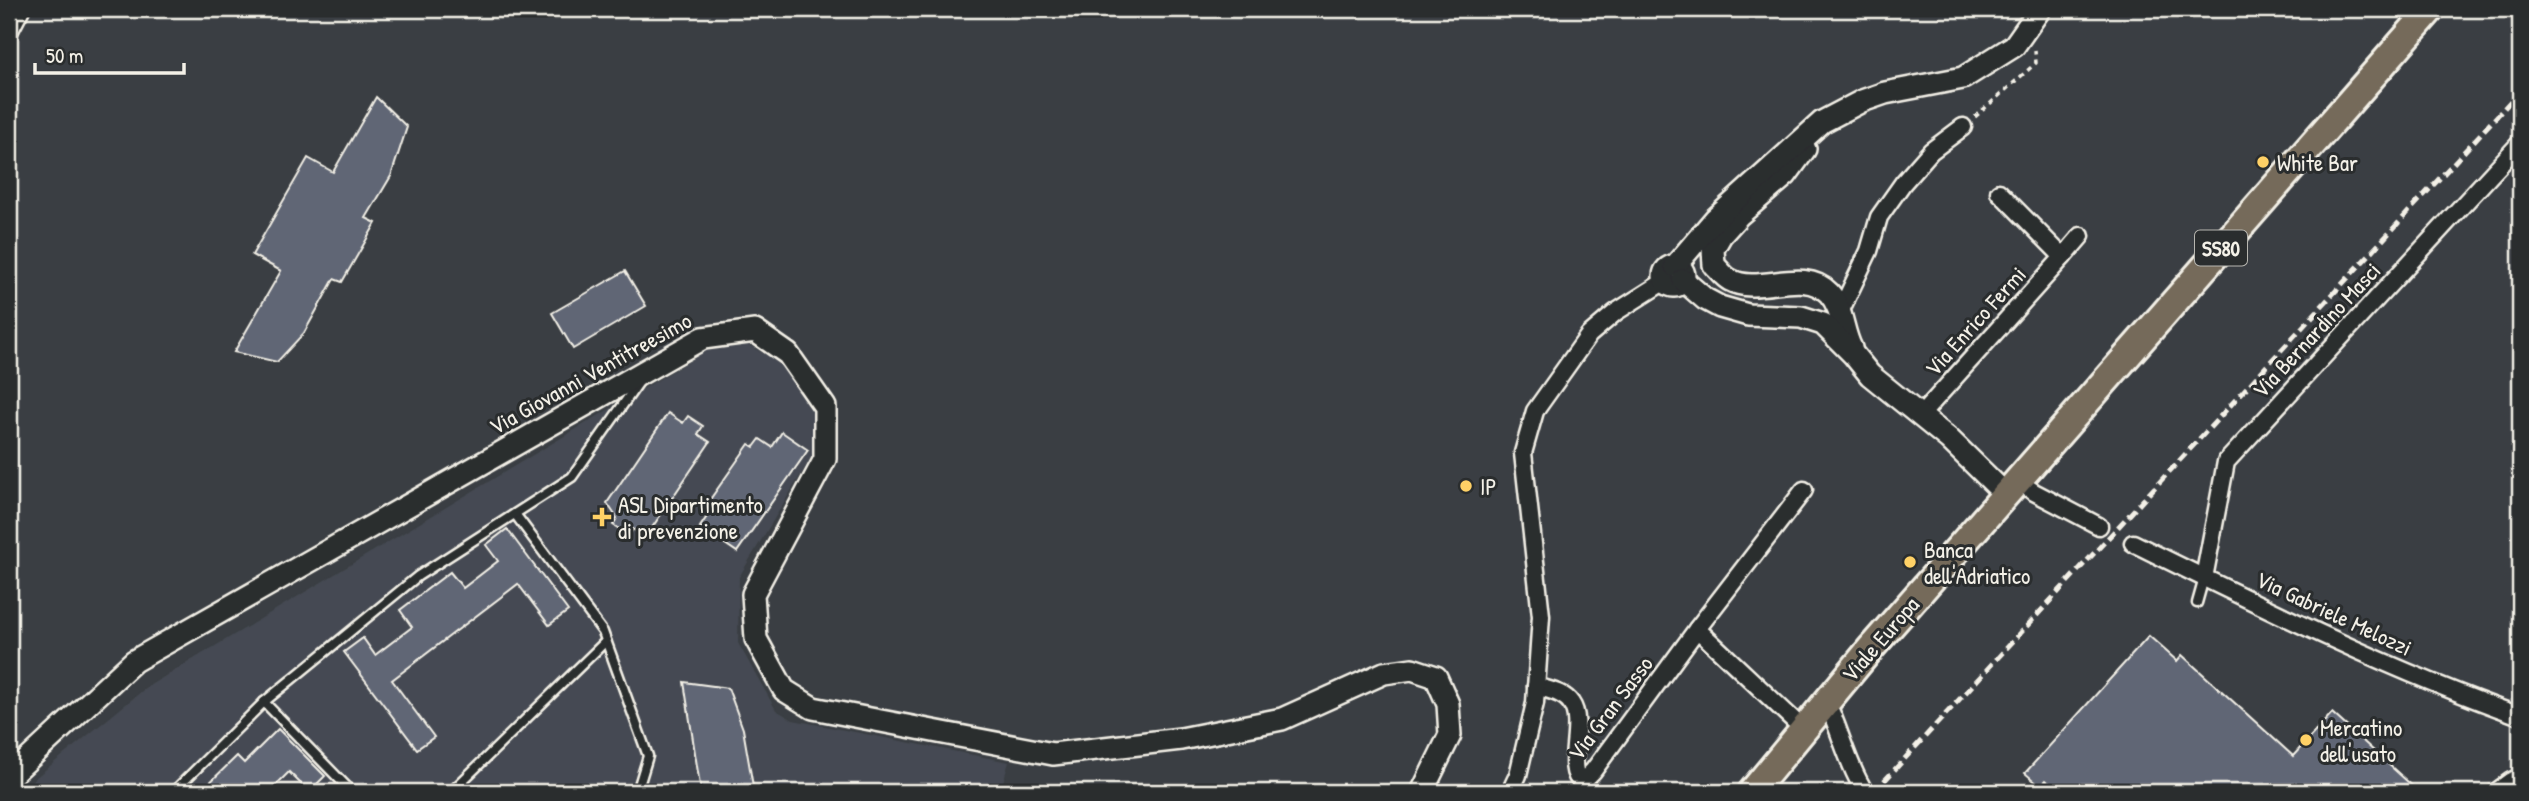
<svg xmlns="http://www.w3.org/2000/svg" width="2529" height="801" font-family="'Patrick Hand',sans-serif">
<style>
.built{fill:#454a52}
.building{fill:#606675;stroke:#f4f1e8;stroke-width:2}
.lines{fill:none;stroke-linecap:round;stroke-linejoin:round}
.service-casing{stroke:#f4f1e8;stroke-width:13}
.minor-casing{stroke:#f4f1e8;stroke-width:21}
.tertiary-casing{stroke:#f4f1e8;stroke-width:26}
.primary-casing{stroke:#f4f1e8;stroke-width:32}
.path{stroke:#f4f1e8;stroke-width:3.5;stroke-dasharray:5 5;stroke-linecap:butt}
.service{stroke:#2a2d2e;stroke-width:8}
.minor{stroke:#2a2d2e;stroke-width:16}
.tertiary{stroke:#2a2d2e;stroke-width:21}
.primary{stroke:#746a5a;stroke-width:26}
.rail{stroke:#f4f1e8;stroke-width:5;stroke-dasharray:10 5;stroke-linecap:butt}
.poi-dot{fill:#ffd166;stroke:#2a2d2e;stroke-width:2.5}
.labels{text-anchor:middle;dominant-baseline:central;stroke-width:6;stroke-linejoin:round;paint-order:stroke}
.shield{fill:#2a2d2e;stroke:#b7b6b0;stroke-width:2}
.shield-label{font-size:21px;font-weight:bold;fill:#f4f1e8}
.poi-label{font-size:23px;fill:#f4f1e8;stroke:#2a2d2e;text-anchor:start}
.street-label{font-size:23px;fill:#f4f1e8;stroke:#2a2d2e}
</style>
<rect width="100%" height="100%" fill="#3a3e43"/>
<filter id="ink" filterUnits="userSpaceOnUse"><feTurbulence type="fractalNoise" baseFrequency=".0143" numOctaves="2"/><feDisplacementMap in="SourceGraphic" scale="14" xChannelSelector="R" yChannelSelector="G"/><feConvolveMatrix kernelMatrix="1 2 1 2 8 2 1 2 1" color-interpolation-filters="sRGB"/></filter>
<g filter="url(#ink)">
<!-- built -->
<polygon class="built" points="745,343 777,361 815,408 812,456 739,577 738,643 776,710 793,720 1009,762 1000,792 18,792 147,687 706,351"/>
<!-- building -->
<g class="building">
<polygon points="376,97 407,127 391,176 366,218 376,223 342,282 334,279 304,333 277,362 234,352 281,271 252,255 308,158 333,172"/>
<polygon points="625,271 646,306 573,349 552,313"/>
<polygon points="668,413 683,423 688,416 703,426 698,434 710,442 645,538 633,529 629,535 613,525 617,518 607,503"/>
<polygon points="782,432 808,450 737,552 700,527 710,512 704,508 749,444 754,447 760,439 772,447"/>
<polygon points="507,529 568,611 549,625 518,584 392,680 434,737 417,749 344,652 363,638 375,655 412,627 400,610 450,572 463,588 498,561 486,545"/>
<polygon points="2149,636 2177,661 2182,655 2293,756 2332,713 2419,792 2060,792 2046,780 2040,786 2025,773"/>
<polygon points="684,682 728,688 743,729 754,792 701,792"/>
<polygon points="278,729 325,776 309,792 289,772 269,792 200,792 237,756 244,763"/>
</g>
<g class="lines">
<defs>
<g id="service">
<polyline points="515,514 603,632 648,756 637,792"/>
<polyline points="2197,603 2204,578"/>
<polyline points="264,702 352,792"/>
<polyline points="173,792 264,702 418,576 572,477 639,382"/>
<polyline points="451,792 606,641"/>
</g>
<g id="minor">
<polyline points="9,32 21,9"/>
<polyline points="2063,257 2081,236"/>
<polyline points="1840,312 1869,251 1879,217 1903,183 1931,151 1963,127"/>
<polyline points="1920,416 2063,257 1999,192"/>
<polyline points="2018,481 2034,492 2099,526"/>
<path d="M2133,543C2259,605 2387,669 2520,716"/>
<polyline points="2204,578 2226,462 2520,143"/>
<polyline points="1697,629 1804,490"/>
<path d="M1536,686C1547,690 1564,692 1571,703C1586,724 1563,770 1582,782L1593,771L1697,629L1803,729"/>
<path d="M1826,701C1840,729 1846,760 1862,787"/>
<polyline points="1510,792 1518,775 1535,703 1541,616 1523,453 1535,411 1589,335 1616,312 1665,281"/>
<polyline points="2496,792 2511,781 2520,777"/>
</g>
<g id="tertiary">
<path d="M1805,149L1786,175L1739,215L1721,235L1713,249L1714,265C1719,270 1724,277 1730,280C1759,296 1803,266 1829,293C1843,308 1842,331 1851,348"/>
<circle cx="1674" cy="276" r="10"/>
<polyline points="1675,266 1715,219 1822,122 1862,101 1885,93 1963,78 2014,46 2040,9"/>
<polyline points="1683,280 1705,299 1720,307 1748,315 1801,317 1823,324 1853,354 1870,375 1949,439 2006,495"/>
<polyline points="9,777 134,661 703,338 755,331 788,354 825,407 825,459 753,594 756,639 784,690 813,708 1053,754 1181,739 1282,719 1384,673 1412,669 1436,677 1448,704 1450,735 1422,792"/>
</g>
<polyline id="primary" points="1752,792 1872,647 2431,9"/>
</defs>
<!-- service casing -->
<use href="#service" class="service-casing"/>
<!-- minor casing -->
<use href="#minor" class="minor-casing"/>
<!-- tertiary casing -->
<use href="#tertiary" class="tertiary-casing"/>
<!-- primary casing -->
<use href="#primary" class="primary-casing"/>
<!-- path -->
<polyline class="path" points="1975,117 2036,63 2035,51"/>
<!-- service -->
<use href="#service" class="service"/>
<!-- minor -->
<use href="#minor" class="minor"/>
<!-- tertiary -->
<use href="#tertiary" class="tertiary"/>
<!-- primary -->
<use href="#primary" class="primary"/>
<!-- rail -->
<polyline class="rail" points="1874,792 2520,91"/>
</g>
</g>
<!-- markers -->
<g class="poi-dot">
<circle cx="2263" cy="162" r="7"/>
<circle cx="1466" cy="486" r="7"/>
<path d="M598.5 506.5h7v7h7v7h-7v7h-7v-7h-7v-7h7z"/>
<circle cx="1910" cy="562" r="7"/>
<circle cx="2306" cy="740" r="7"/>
</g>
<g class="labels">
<!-- shield labels -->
<rect class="shield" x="2195" y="230.5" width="52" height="35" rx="5"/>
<g class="shield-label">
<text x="2221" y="248">SS80</text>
</g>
<!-- poi labels -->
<g class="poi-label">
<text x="2277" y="162">White Bar</text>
<text x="1480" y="486">IP</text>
<text x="618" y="504">ASL Dipartimento<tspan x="618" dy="26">di prevenzione</tspan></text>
<text x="1924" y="549">Banca<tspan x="1924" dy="26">dell'Adriatico</tspan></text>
<text x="2320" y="727">Mercatino<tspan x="2320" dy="26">dell'usato</tspan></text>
</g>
<!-- street labels -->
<g class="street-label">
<text transform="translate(1975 321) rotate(-48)">Via Enrico Fermi</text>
<text transform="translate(2316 330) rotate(-47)">Via Bernardino Masci</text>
<text transform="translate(590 373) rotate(-29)">Via Giovanni Ventitreesimo</text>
<text transform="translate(2334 613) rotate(25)">Via Gabriele Melozzi</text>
<text transform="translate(1880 639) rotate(-49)">Viale Europa</text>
<text transform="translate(1610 708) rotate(-53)">Via Gran Sasso</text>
</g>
</g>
<!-- margin -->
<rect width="2529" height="801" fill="none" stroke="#2a2d2e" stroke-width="35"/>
<rect x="18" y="18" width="2494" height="766" fill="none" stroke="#f4f1e8" stroke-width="2.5" filter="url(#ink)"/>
<!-- scale -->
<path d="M35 63v10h149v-10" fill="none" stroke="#f4f1e8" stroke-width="3.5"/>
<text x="46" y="63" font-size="21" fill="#f4f1e8" stroke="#2a2d2e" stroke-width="5" paint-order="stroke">50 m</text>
</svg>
